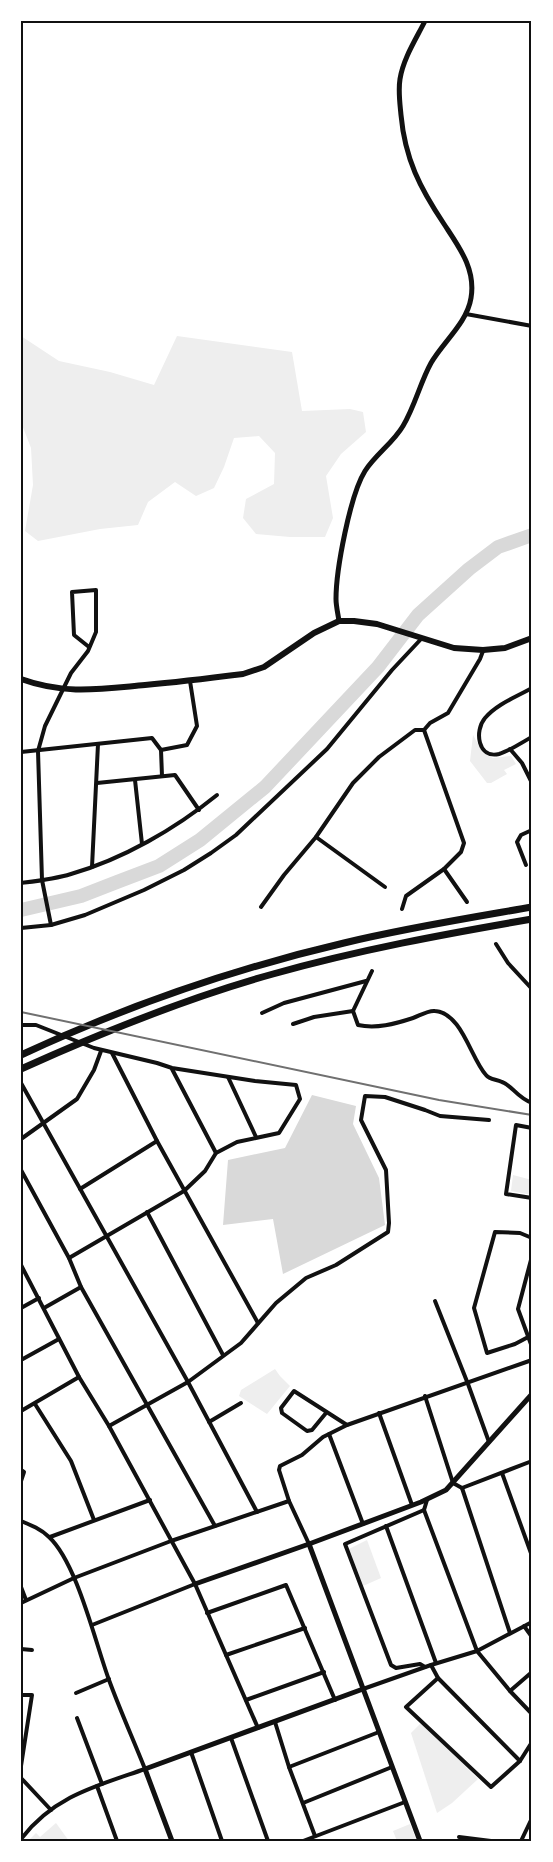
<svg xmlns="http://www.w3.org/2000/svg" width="553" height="1862" font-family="Manrope,sans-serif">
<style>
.green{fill:#eee}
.water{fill:#d9d9d9}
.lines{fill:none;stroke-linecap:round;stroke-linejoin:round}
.river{stroke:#d9d9d9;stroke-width:14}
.minor{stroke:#111;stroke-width:4}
.tertiary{stroke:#111;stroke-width:5}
.primary{stroke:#111;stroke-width:6}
.trunk{stroke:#111;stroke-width:7}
.rail{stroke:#707070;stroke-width:2}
.neatline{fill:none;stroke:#111;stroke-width:2}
</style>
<rect width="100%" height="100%" fill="#fff"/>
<!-- green -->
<g class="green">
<polygon points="21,336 59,361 110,372 154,385 177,336 292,352 302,411 350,409 363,412 366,432 341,454 326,476 333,518 325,537 290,537 256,534 243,518 246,499 274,484 275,453 259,436 234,438 224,467 214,488 196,496 175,482 148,502 138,525 100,529 38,541 25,531 33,485 31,448 21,422"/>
<polygon points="473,735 483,753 493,758 511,756 516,764 504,770 507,774 491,783 487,783 470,761"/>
<polygon points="513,1175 532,1180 532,1195 511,1191"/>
<polygon points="275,1369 280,1376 290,1386 267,1414 239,1396 241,1390"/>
<polygon points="367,1540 381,1578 363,1586 349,1549"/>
<polygon points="422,1722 478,1779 452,1803 437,1813 411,1733"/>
<polygon points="56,1823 69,1841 28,1841 36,1833 40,1837"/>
<polygon points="410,1824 417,1841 397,1841 393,1831"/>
</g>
<!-- water -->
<polygon class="water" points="312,1095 356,1106 353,1124 379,1178 385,1225 283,1274 273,1219 223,1225 228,1160 285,1148"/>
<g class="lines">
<!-- river -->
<polyline class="river" points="21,910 81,896 117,882 159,866 200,840 265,787 378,667 418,615 469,569 498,547 532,535"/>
<!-- minor -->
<g class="minor">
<polyline points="466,314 532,326"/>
<path d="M532,688C516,697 497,704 485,718C474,731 478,759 499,754C510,751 522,742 532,737"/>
<polyline points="510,749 522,763 532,783"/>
<polyline points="161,750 187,745 197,726 190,681"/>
<polyline points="21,752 152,738 161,750 162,776"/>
<polyline points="135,780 142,844"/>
<polyline points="97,783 175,775 199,810"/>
<polyline points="316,837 385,887"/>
<polyline points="526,865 517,842 521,835 532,830"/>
<polyline points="92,867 98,744"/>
<polyline points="444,869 467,902"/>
<path d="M21,883C37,881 55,879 71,874C123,859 175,829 217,795"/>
<polyline points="261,907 284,875 316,837 353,783 379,757 415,730 424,730 430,723 448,713 480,659 483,651"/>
<polyline points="402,909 406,896 444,869 461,852 464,843 424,730"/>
<polyline points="51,925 42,880 38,751 45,726 71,673 88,651 96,632 96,590 72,592 74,635 89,647"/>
<polyline points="21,928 51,925 85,915 144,890 184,870 211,853 236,835 327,749 392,670 422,638"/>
<polyline points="496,944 508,963 532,989"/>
<path d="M372,971L353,1011L358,1025C376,1029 395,1024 413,1018C419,1016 428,1010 435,1011C462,1013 471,1059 486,1075C490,1080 496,1079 502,1082C513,1086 516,1097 532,1103"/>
<polyline points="262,1013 284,1003 366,981"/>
<polyline points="293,1024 314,1017 353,1011"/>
<polyline points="21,1025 36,1025 94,1048 157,1063 172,1068 255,1081 296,1085 300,1099 279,1133 237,1142 216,1153 205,1171 184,1191 69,1258"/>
<polyline points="112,1053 157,1141 258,1323"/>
<polyline points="172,1069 216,1153"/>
<polyline points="228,1077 256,1137"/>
<polyline points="21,1083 188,1382 257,1512"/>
<polyline points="532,1128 516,1125 506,1194 532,1198"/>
<polyline points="21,1139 77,1099 94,1070 101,1051"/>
<polyline points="21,1170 69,1258 81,1287 215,1526"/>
<polyline points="80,1189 157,1141"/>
<polyline points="147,1212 223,1355"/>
<polyline points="532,1238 520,1233 495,1232 474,1308 487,1353 515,1344 532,1335"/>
<polyline points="532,1256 518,1309 532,1347"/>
<polyline points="21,1265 79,1377 109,1426 195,1584 258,1728"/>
<polyline points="435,1301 468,1384 489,1442"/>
<polyline points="21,1308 39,1298"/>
<polyline points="44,1308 81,1287"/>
<polyline points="21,1360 59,1339"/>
<polyline points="425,1396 453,1483 462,1488 532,1461"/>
<polyline points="35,1404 71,1461 94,1520"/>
<polyline points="21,1411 79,1377"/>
<polyline points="326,1413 312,1430 307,1431 282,1413 281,1408 294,1391 347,1425"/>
<polyline points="379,1413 412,1505"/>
<polyline points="209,1422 241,1403"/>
<polyline points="109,1426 188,1382 241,1343 276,1303 306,1278 336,1265 388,1232 389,1223 386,1170 361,1120 365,1096 385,1097 425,1110 440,1116 489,1120"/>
<polyline points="329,1434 363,1524"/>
<polyline points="21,1470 24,1472 21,1481"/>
<polyline points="502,1473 532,1556"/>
<polyline points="462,1488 510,1633"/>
<polyline points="427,1500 424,1510 477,1651 510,1691 532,1714"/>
<polyline points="424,1510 345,1544 391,1665 396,1668 420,1664 425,1667"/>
<path d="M21,1521C31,1525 41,1529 49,1537C77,1563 95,1642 109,1680C120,1710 133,1739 145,1769C96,1786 54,1796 21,1839"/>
<polyline points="386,1526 436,1663"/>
<polyline points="50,1537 150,1500"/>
<polyline points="309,1544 289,1501 279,1470 280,1466 302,1455 323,1437 347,1425 532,1360"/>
<polyline points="21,1587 26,1600"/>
<polyline points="21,1603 74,1578 171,1541 289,1501"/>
<polyline points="207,1613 286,1585 335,1700"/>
<polyline points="92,1625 195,1584"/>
<polyline points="524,1626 532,1637"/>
<polyline points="21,1649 32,1650"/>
<polyline points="226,1655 305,1628"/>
<polyline points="431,1665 438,1678 520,1761"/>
<polyline points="438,1678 406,1707 491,1787 520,1761 532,1742"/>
<polyline points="363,1689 431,1665 477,1651 532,1622"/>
<polyline points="510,1691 532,1672"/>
<polyline points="76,1693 109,1679"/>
<polyline points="21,1695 32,1695 21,1766"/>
<polyline points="246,1700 324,1672"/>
<polyline points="77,1718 102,1784"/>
<polyline points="275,1722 289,1767 315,1836"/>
<polyline points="231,1738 268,1841"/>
<polyline points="191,1752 222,1841"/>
<polyline points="289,1767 379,1732"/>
<polyline points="21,1778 51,1810"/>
<polyline points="97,1786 117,1841"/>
<polyline points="303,1803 392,1767"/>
<polyline points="459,1837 491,1841"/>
<polyline points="303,1841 405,1802"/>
<polyline points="521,1841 532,1818"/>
</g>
<!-- tertiary -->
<g class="tertiary">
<path d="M339,621C338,614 336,606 336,599C336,570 350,495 365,471C376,454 393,443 403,426C415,406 420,383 431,363C443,342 467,323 471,298C476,269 459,247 444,224C420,188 405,159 401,115C400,104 398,91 400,79C403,59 416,39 425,21"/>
<polyline points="309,1544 420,1841"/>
<polyline points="195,1584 309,1544 421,1502 446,1490 532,1394"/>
<polyline points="172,1841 145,1769 363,1689"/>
</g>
<!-- primary -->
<path class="primary" d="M21,679C65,695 100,689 145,685C178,682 211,678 243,674L264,667L314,633L339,621H354L377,624L454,648L483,650L505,648L532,638"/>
<!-- trunk -->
<g class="trunk">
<path d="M21,1055C124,1007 233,969 344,943C406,928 469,918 532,907"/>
<path d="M21,1069C103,1032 186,998 273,974C358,950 445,934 532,919"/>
</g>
<!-- rail -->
<polyline class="rail" points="21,1012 439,1100 532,1115"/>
</g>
<!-- border -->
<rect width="553" height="1862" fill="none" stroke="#ffffff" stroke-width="45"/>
<rect x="22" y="22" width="508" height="1818" class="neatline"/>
</svg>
